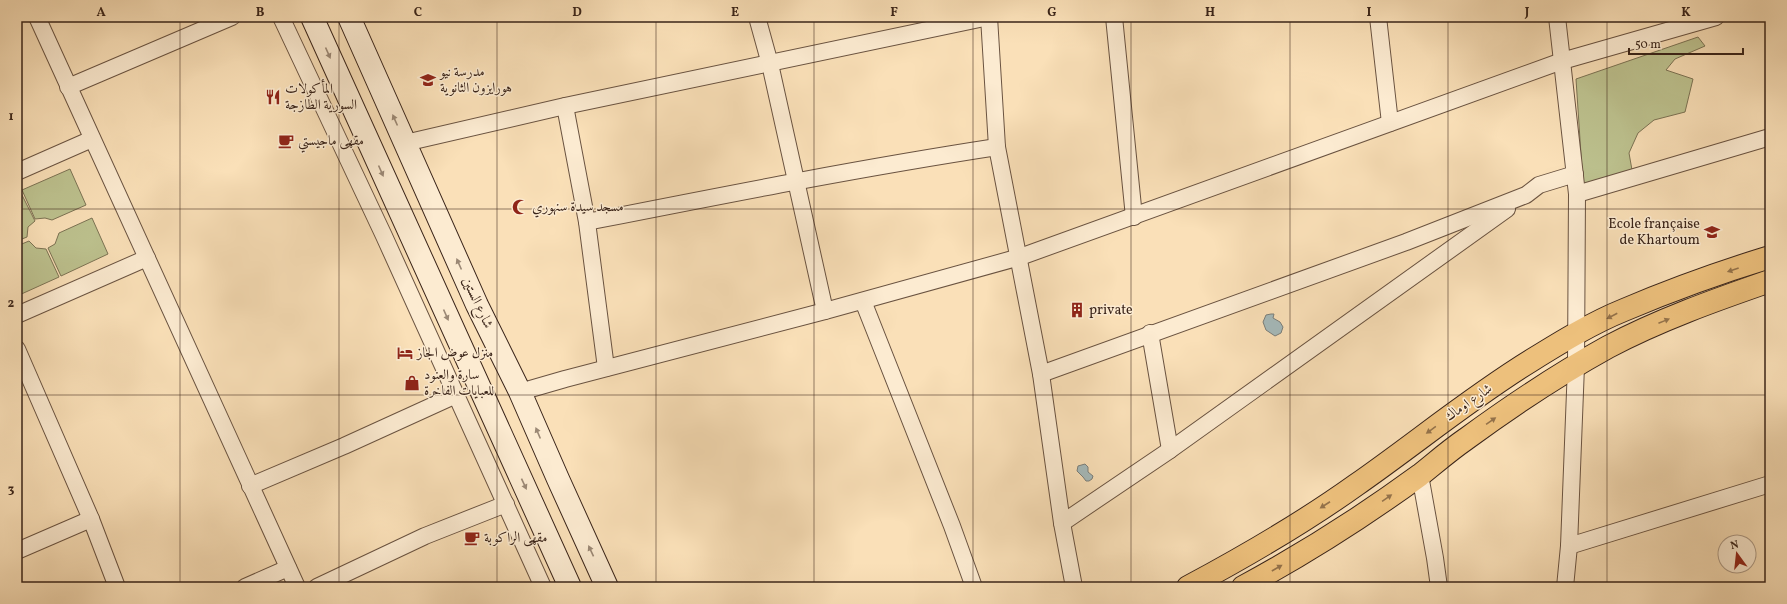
<svg xmlns="http://www.w3.org/2000/svg" width="1787" height="604" font-family="Vollkorn,Amiri,serif">
<style>
.green{fill:#bdc28f;stroke:#7c7354}
.water{fill:#a5babb;stroke:#7a7e7a}
.lines{fill:none;stroke-linecap:round;stroke-linejoin:round}
.minor-casing{stroke:#6a5341;stroke-width:18}
.secondary-casing{stroke:#3a2419;stroke-width:24}
.primary-casing{stroke:#3a2419;stroke-width:24}
.minor{stroke:#fcebd1;stroke-width:16}
.secondary{stroke:#fcebd1;stroke-width:22}
.primary{stroke:#edc07c;stroke-width:22}
.oneway{fill:#9b8875}
.oneway2{fill:#94724a}
.grid{fill:none;stroke:#3a2419;stroke-width:1;stroke-opacity:0.55}
.labels{text-anchor:middle;dominant-baseline:central;stroke-width:3;stroke-linejoin:round;paint-order:stroke}
.poi-label{font-size:14px;fill:#3a2419;stroke:#fcebd1;text-anchor:start}
.street-label{font-size:14px;fill:#3a2419;stroke:#fcebd1}
.neatline{fill:none;stroke:#3a2419;stroke-width:1.5}
.grid-label{font-size:13px;text-anchor:middle;font-weight:bold;fill:#3a2419}
</style>
<rect width="100%" height="100%" fill="#fae0b8"/>
<filter id="stains"><feTurbulence type="fractalNoise" baseFrequency=".005" numOctaves="4"/><feColorMatrix values="0 0 0 0 .2 0 0 0 0 .09 0 0 0 0 .02 0 0 0 .5 -.17"/></filter>
<radialGradient id="worn" r=".72"><stop offset=".6" stop-color="#630" stop-opacity="0"/><stop offset="1" stop-color="#630" stop-opacity=".3"/></radialGradient>
<!-- green -->
<g class="green">
<polygon points="1698,37 1705,46 1675,59 1666,70 1693,79 1685,112 1654,120 1638,133 1629,153 1632,170 1583,185 1576,79"/>
<polygon points="70,169 86,205 52,220 45,218 35,219 22,190"/>
<polygon points="20,191 35,221 28,227 27,237 17,241 17,192"/>
<polygon points="92,218 108,254 61,276 48,248 55,244 59,233"/>
<polygon points="29,241 36,248 46,249 59,277 17,296 17,246"/>
</g>
<!-- water -->
<g class="water">
<polygon points="1271,314 1274,314 1273,318 1280,322 1283,327 1281,333 1275,336 1266,330 1263,322 1266,315"/>
<polygon points="1085,464 1088,467 1088,472 1093,476 1092,479 1089,481 1086,481 1083,477 1077,471 1078,466"/>
</g>
<g class="lines">
<defs>
<g id="minor">
<polyline points="37,17 297,587"/>
<polyline points="281,17 384,236 543,587"/>
<polyline points="757,17 770,64 825,311"/>
<polyline points="989,17 997,147 1041,374 1062,523 1074,587"/>
<polyline points="1114,17 1134,217"/>
<polyline points="1378,17 1390,123"/>
<polyline points="1557,17 1577,194 1576,366 1569,546 1565,587"/>
<polyline points="68,87 232,17"/>
<polyline points="565,106 587,222 606,368"/>
<polyline points="405,143 565,106 989,17"/>
<polyline points="17,172 92,139"/>
<polyline points="1577,194 1770,137"/>
<path d="M587,222C724,195 860,168 997,147"/>
<polyline points="863,301 952,526 974,587"/>
<polyline points="17,315 147,258"/>
<polyline points="1150,333 1170,450"/>
<polyline points="17,349 91,519 117,587"/>
<polyline points="1041,374 1406,242 1526,195 1539,185 1575,174"/>
<polyline points="520,392 565,379 825,311 1020,257 1562,61 1716,17"/>
<polyline points="1420,475 1435,558 1439,587"/>
<polyline points="250,486 344,446 456,395"/>
<polyline points="1062,523 1170,450 1507,209"/>
<polyline points="1569,546 1770,484"/>
<polyline points="17,551 91,519"/>
<polyline points="245,587 288,568"/>
<polyline points="317,587 425,536 506,504"/>
</g>
<g id="secondary">
<polyline points="312,17 570,587"/>
<polyline points="349,17 477,305 520,392 558,479 607,587"/>
</g>
<g id="primary">
<path d="M1188,587C1246,556 1303,523 1356,485C1415,444 1470,398 1532,360C1561,342 1592,323 1624,310C1671,290 1721,272 1770,257"/>
<path d="M1243,587C1304,554 1364,516 1420,475C1435,463 1450,450 1466,439C1511,406 1559,374 1608,347C1659,320 1715,300 1770,281"/>
</g>
</defs>
<!-- minor casing -->
<use href="#minor" class="minor-casing"/>
<!-- secondary casing -->
<use href="#secondary" class="secondary-casing"/>
<!-- primary casing -->
<use href="#primary" class="primary-casing"/>
<!-- minor -->
<use href="#minor" class="minor"/>
<!-- secondary -->
<use href="#secondary" class="secondary"/>
<!-- primary -->
<use href="#primary" class="primary"/>
</g>
<!-- one-way arrows -->
<defs><path id="oneway-solid" d="M-6-.8H1V-3.2L6.5 0L1 3.2V.8H-6Z"/></defs>
<g class="oneway">
<use href="#oneway-solid" transform="translate(328 53) rotate(66)"/>
<use href="#oneway-solid" transform="translate(395 120) rotate(-114)"/>
<use href="#oneway-solid" transform="translate(381 171) rotate(66)"/>
<use href="#oneway-solid" transform="translate(459 264) rotate(-114)"/>
<use href="#oneway-solid" transform="translate(446 315) rotate(66)"/>
<use href="#oneway-solid" transform="translate(538 433) rotate(-113)"/>
<use href="#oneway-solid" transform="translate(524 484) rotate(65)"/>
<use href="#oneway-solid" transform="translate(591 551) rotate(-115)"/>
</g>
<g class="oneway2">
<use href="#oneway-solid" transform="translate(1733 270) rotate(161)"/>
<use href="#oneway-solid" transform="translate(1612 316) rotate(152)"/>
<use href="#oneway-solid" transform="translate(1664 321) rotate(-22)"/>
<use href="#oneway-solid" transform="translate(1491 421) rotate(-35)"/>
<use href="#oneway-solid" transform="translate(1431 430) rotate(144)"/>
<use href="#oneway-solid" transform="translate(1387 498) rotate(-35)"/>
<use href="#oneway-solid" transform="translate(1325 505) rotate(147)"/>
<use href="#oneway-solid" transform="translate(1277 568) rotate(-30)"/>
</g>
<!-- grid -->
<path class="grid" d="M180,17V587M339,17V587M497,17V587M656,17V587M814,17V587M973,17V587M1131,17V587M1290,17V587M1448,17V587M1607,17V587M17,209H1770M17,395H1770"/>
<!-- icons -->
<defs>
<symbol id="school-bare" viewBox="-9 -9 18 18"><path d="M0-5L7-2L0 1L-7-2ZM-4 1L0 2.5L4 1V4Q0 6-4 4Z" fill="#8f2418" stroke="#fcebd1" stroke-width="2.5" paint-order="stroke"/></symbol>
<symbol id="restaurant-bare" viewBox="-9 -9 18 18"><path d="M-5-6h1v4h1v-4h1v4h1v-4h1v5L-1.5 .5V6h-2V.5L-5-1ZM5-6V6H3V1.5H1.5Q1.5-4 5-6Z" fill="#8f2418" stroke="#fcebd1" stroke-width="2.5" paint-order="stroke"/></symbol>
<symbol id="cafe-bare" viewBox="-9 -9 18 18"><path d="M-5.5-4.5H6V0H3Q3 3.5 0 3.5H-2.5Q-5.5 3.5-5.5 0ZM3-3.2v2h1.7v-2ZM-6 4.5H4V6H-6Z" fill="#8f2418" stroke="#fcebd1" stroke-width="2.5" paint-order="stroke"/></symbol>
<symbol id="mosque-bare" viewBox="-9 -9 18 18"><path d="M3.5-4.9A6 6 0 1 0 3.5 4.9A5 5 0 1 1 3.5-4.9Z" fill="#8f2418" stroke="#fcebd1" stroke-width="2.5" paint-order="stroke"/></symbol>
<symbol id="building-bare" viewBox="-9 -9 18 18"><path d="M-4-6H4V6H1V3H-1V6H-4ZM-2.5-4.3h1.7v1.8h-1.7ZM.8-4.3h1.7v1.8H.8ZM-2.5-1h1.7V.8h-1.7ZM.8-1h1.7V.8H.8Z" fill="#8f2418" stroke="#fcebd1" stroke-width="2.5" paint-order="stroke"/></symbol>
<symbol id="hotel-bare" viewBox="-9 -9 18 18"><path d="M-6-4.5h1.5V1H6V5H4.5V3h-9V5H-6ZM-4 0a1.8 1.8 0 1 1 3.6 0ZM.5 0V-2.5h3Q6-2.5 6 0Z" fill="#8f2418" stroke="#fcebd1" stroke-width="2.5" paint-order="stroke"/></symbol>
<symbol id="shop-bare" viewBox="-9 -9 18 18"><path d="M-5-2.5h2.3a2.7 3.5 0 0 1 5.4 0H5L5.5 6h-11ZM-1.5-2.5h3a1.5 2.3 0 0 0-3 0Z" fill="#8f2418" stroke="#fcebd1" stroke-width="2.5" paint-order="stroke"/></symbol>
</defs>
<g fill-rule="evenodd">
<use href="#school-bare" x="417" y="69" width="22" height="22"/>
<use href="#restaurant-bare" x="262" y="86" width="22" height="22"/>
<use href="#cafe-bare" x="275" y="130" width="22" height="22"/>
<use href="#mosque-bare" x="509" y="196" width="22" height="22"/>
<use href="#school-bare" x="1701" y="221" width="22" height="22"/>
<use href="#building-bare" x="1066" y="299" width="22" height="22"/>
<use href="#hotel-bare" x="394" y="342" width="22" height="22"/>
<use href="#shop-bare" x="401" y="372" width="22" height="22"/>
<use href="#cafe-bare" x="461" y="527" width="22" height="22"/>
</g>
<g class="labels">
<!-- poi labels -->
<g class="poi-label">
<text x="440" y="72">مدرسة نيو<tspan x="440" dy="16">هورايزون الثانوية</tspan></text>
<text x="285" y="89">المأكولات<tspan x="285" dy="16">السورية الطازجة</tspan></text>
<text x="298" y="141">مقهى ماجيستي</text>
<text x="532" y="207">مسجد سيدة سنهوري</text>
<text x="1700" y="224" text-anchor="end">Ecole française<tspan x="1700" dy="16">de Khartoum</tspan></text>
<text x="1089" y="310">private</text>
<text x="417" y="353">منزل عوض الجاز</text>
<text x="424" y="375">سارة والعنود<tspan x="424" dy="16">للعبايات الفاخرة</tspan></text>
<text x="484" y="538">مقهى الراكوبة</text>
</g>
<!-- street labels -->
<g class="street-label">
<text transform="translate(477 303) rotate(65)">شارع الستين</text>
<text transform="translate(1469 403) rotate(-35)">شارع اوماك</text>
</g>
</g>
<!-- margin -->
<rect width="1787" height="604" fill="none" stroke="#fae0b8" stroke-width="44"/>
<!-- north arrow -->
<g transform="translate(1737 554) rotate(345)"><circle r="19" fill="#fcebd1" stroke="#ae9b87"/>
<path d="M0-3L7 15L0 10L-7 15Z" fill="#8f2418"/>
<text y="-6" font-size="11" font-weight="bold" text-anchor="middle" fill="#3a2419">N</text>
</g>
<!-- scale -->
<path d="M1629 48v6h114v-6" fill="none" stroke="#3a2419" stroke-width="2"/>
<text x="1635" y="48" font-size="12" fill="#3a2419" stroke="#fcebd1" stroke-width="3" paint-order="stroke">50 m</text>
<rect x="22" y="22" width="1743" height="560" class="neatline"/>
<g class="grid-label">
<text x="101" y="16">A</text>
<text x="260" y="16">B</text>
<text x="418" y="16">C</text>
<text x="577" y="16">D</text>
<text x="735" y="16">E</text>
<text x="894" y="16">F</text>
<text x="1052" y="16">G</text>
<text x="1210" y="16">H</text>
<text x="1369" y="16">I</text>
<text x="1527" y="16">J</text>
<text x="1686" y="16">K</text>
<text x="11" y="120">1</text>
<text x="11" y="307">2</text>
<text x="11" y="493">3</text>
</g>
<rect width="100%" height="100%" filter="url(#stains)"/>
<rect width="100%" height="100%" fill="url(#worn)"/>
</svg>
